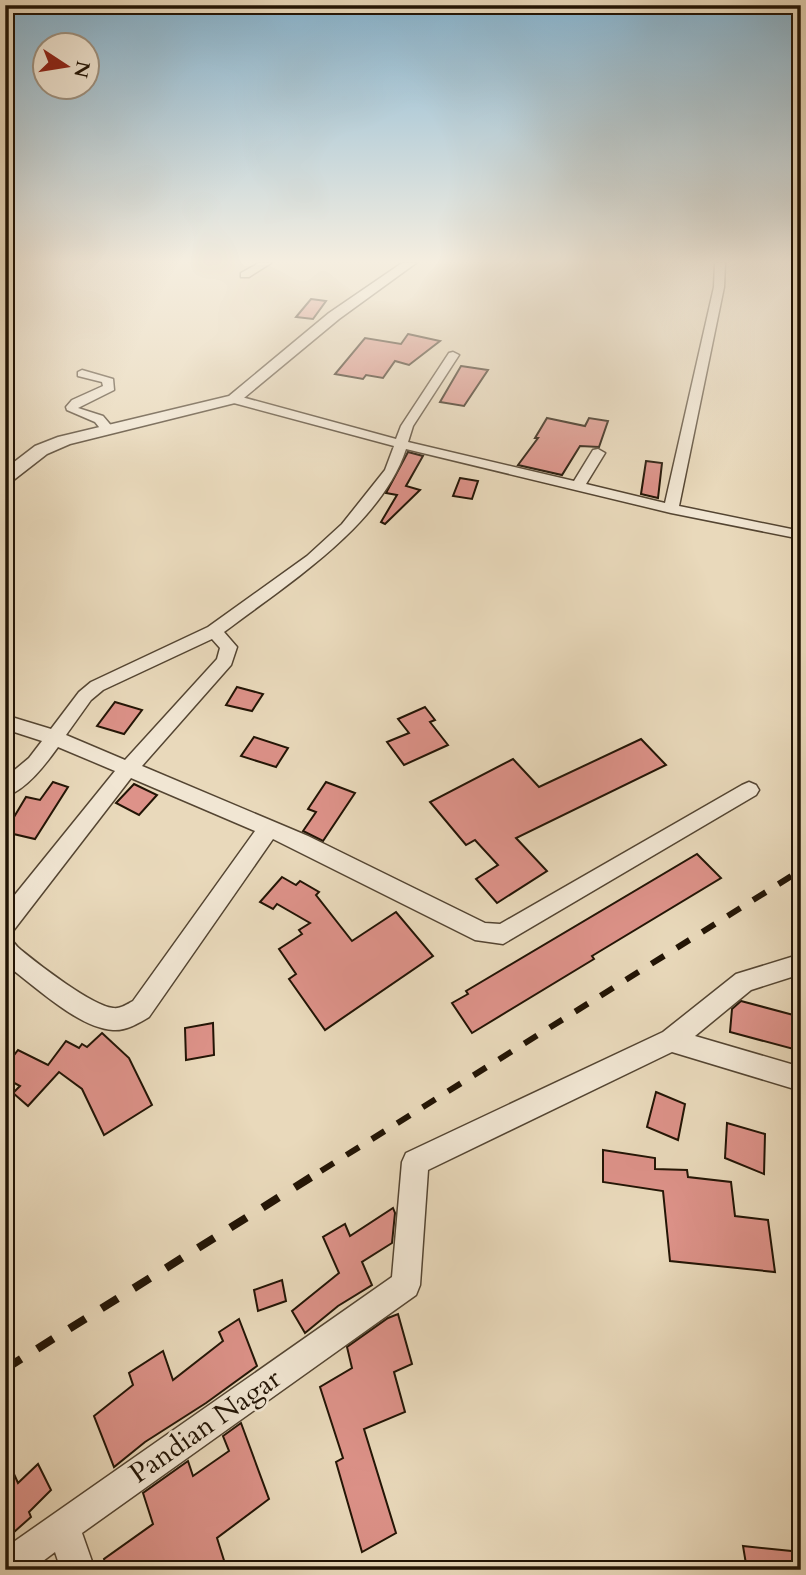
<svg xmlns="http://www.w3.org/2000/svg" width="806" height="1575" font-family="Cardo,serif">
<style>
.building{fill:#dd9289;stroke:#221405;stroke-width:2}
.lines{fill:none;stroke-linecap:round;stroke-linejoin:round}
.minor-casing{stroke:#544532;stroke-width:3}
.tertiary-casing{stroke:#544532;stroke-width:3}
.minor{fill:#f1e6d3;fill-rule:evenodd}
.tertiary{fill:#f1e6d3;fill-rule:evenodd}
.rail-far1{stroke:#221405;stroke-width:6;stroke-dasharray:15 15;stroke-linecap:butt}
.rail{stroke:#221405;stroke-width:8;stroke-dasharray:19 19;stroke-linecap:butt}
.labels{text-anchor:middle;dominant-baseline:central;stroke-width:5;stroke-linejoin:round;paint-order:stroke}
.near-street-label{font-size:28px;fill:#221405;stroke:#f1e6d3}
</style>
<rect width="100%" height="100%" fill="#e9d9bb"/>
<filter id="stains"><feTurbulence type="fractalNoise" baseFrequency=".00286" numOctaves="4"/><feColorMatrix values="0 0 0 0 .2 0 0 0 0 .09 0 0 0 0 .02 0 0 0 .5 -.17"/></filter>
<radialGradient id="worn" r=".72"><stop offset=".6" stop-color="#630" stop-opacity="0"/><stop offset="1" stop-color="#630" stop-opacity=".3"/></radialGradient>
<!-- building -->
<g class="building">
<polygon points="311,299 326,301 313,319 296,317"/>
<polygon points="408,334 440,341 409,365 395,361 383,378 366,375 363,379 335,374 365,338 401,344"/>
<polygon points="461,366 488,370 464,406 440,402"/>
<polygon points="547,418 585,426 589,418 608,421 599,447 580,446 562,475 518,465 538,438 535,438"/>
<polygon points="408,452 423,456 406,486 420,490 385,524 381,522 397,495 386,493"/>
<polygon points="646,461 662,463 658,498 641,494"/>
<polygon points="460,478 478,481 472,499 453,496"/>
<polygon points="237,687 263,694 252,711 226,705"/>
<polygon points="115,702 142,710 124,734 97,726"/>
<polygon points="425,707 435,720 430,722 448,745 404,765 387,742 409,733 398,719"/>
<polygon points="254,737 288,748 276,767 241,756"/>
<polygon points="641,739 666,765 516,838 547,871 497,903 476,879 498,865 475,840 466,845 430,802 513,759 539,787"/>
<polygon points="53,782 68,787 35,839 5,832 26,797 40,800"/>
<polygon points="326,782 355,793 323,841 303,831 316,812 308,809"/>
<polygon points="134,784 157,795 139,815 116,803"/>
<polygon points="697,854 721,878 592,956 594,959 472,1033 452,1003 468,994 466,991"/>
<polygon points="282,877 296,885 300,881 319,892 316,895 352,941 396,912 433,956 325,1030 289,979 296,974 279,949 302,934 299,930 310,923 277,904 273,909 260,902"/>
<polygon points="741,1001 801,1017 801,1051 730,1032 732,1009"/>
<polygon points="213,1023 214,1055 186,1060 185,1028"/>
<polygon points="102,1033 129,1058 152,1105 104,1135 82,1089 59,1072 28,1106 13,1093 20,1086 5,1078 5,1067 18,1050 48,1065 66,1041 79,1048 82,1044 87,1047"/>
<polygon points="656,1092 685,1104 678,1140 647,1127"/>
<polygon points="727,1123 765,1134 764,1174 725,1158"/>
<polygon points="603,1150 655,1158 655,1169 687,1170 688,1177 731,1182 735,1216 768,1220 775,1272 670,1261 663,1191 603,1182"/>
<polygon points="393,1208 395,1213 392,1243 362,1262 372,1285 338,1306 305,1333 292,1311 339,1273 323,1237 345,1224 350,1236"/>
<polygon points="282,1280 286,1301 258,1311 254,1290"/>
<polygon points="398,1314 412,1364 394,1372 405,1412 364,1429 396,1533 362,1552 336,1462 343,1458 320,1387 352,1368 347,1347 388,1318"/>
<polygon points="239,1319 257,1366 206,1403 145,1442 114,1467 94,1416 133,1385 129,1373 163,1351 173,1380 223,1341 219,1332"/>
<polygon points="241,1423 269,1499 217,1538 227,1570 107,1570 104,1559 153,1524 143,1493 188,1461 193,1476 229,1451 223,1436"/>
<polygon points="5,1454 18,1483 38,1464 51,1490 29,1512 31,1517 5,1540"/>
<polygon points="743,1546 801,1552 801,1570 747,1570"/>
</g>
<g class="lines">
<defs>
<g id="minor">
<polygon points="259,263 271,263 249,277 241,277 241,273"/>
<path d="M715,263H725L724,287L679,506L801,531V539L671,513L406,449C381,526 286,585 224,632L237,647L231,665L142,766L308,836L485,923L500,924L742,785L749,782L756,785L759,790L756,795L503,944L475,940L273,839L149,1017C139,1023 126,1031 113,1030C78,1028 34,985 5,964V936C14,939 14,945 21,950C38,964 92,1006 113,1008C120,1009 126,1005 133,1001L255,831L131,778L13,931L5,934V907L115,771L58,747C45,765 27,789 5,797V778L29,758L42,741L5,729V715L51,729L79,692L91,682L208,627L307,556L342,524L385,470L394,446L230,402V396H238L396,439L401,426L449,353L453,352L459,355L413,426L408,442L574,481L593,450L598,449L605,453L586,484L665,503L714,287ZM212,639L220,648L217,659L125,760L66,735L91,700L103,690Z"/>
<polygon points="82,370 113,379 114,390 78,408 103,416 114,429 113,432 103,432 95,422 67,410 66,407 72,400 103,386 102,382 78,376 78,372"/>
<polygon points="801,954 801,974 751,990 695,1036 801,1067 801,1091 672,1052 428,1170 420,1285 416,1295 82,1533 95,1570 61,1570 55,1552 31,1570 5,1570 5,1548 392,1277 402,1162 406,1153 663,1032 736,974"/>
</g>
<polygon id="tertiary" points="402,263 416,263 339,319 239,402 70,444 47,454 11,482 5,483 5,469 35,446 58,437 229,396 329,313"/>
</defs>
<!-- minor casing -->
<use href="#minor" class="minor-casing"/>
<!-- tertiary casing -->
<use href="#tertiary" class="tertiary-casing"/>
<!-- minor -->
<use href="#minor" class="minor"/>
<!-- tertiary -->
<use href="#tertiary" class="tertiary"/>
<!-- rail-far1 -->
<polyline class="rail-far1" points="321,1171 801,870"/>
<!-- rail -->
<polyline class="rail" points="5,1369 324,1169"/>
</g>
<!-- sky -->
<linearGradient id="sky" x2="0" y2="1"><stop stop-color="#87b6d3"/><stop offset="0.54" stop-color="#f5eee0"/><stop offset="1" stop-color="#f5eee0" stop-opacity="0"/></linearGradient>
<rect width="806" height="484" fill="url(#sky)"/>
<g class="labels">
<!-- near-street labels -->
<g class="near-street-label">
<text transform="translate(205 1426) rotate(-35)">Pandian Nagar</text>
</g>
</g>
<!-- margin -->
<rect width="806" height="1575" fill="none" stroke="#e9d9bb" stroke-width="28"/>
<rect x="7" y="7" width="792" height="1561" fill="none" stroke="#221405" stroke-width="3.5"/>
<rect x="14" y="14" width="778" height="1547" fill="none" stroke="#221405" stroke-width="2"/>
<!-- north arrow -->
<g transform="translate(66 66) rotate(102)"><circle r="33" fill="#f1e6d3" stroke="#9e9281" stroke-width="2"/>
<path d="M0-5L12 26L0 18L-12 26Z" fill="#8f2418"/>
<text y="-10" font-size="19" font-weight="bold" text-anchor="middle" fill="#221405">N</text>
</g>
<rect width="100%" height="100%" filter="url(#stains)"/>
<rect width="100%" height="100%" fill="url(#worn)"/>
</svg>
